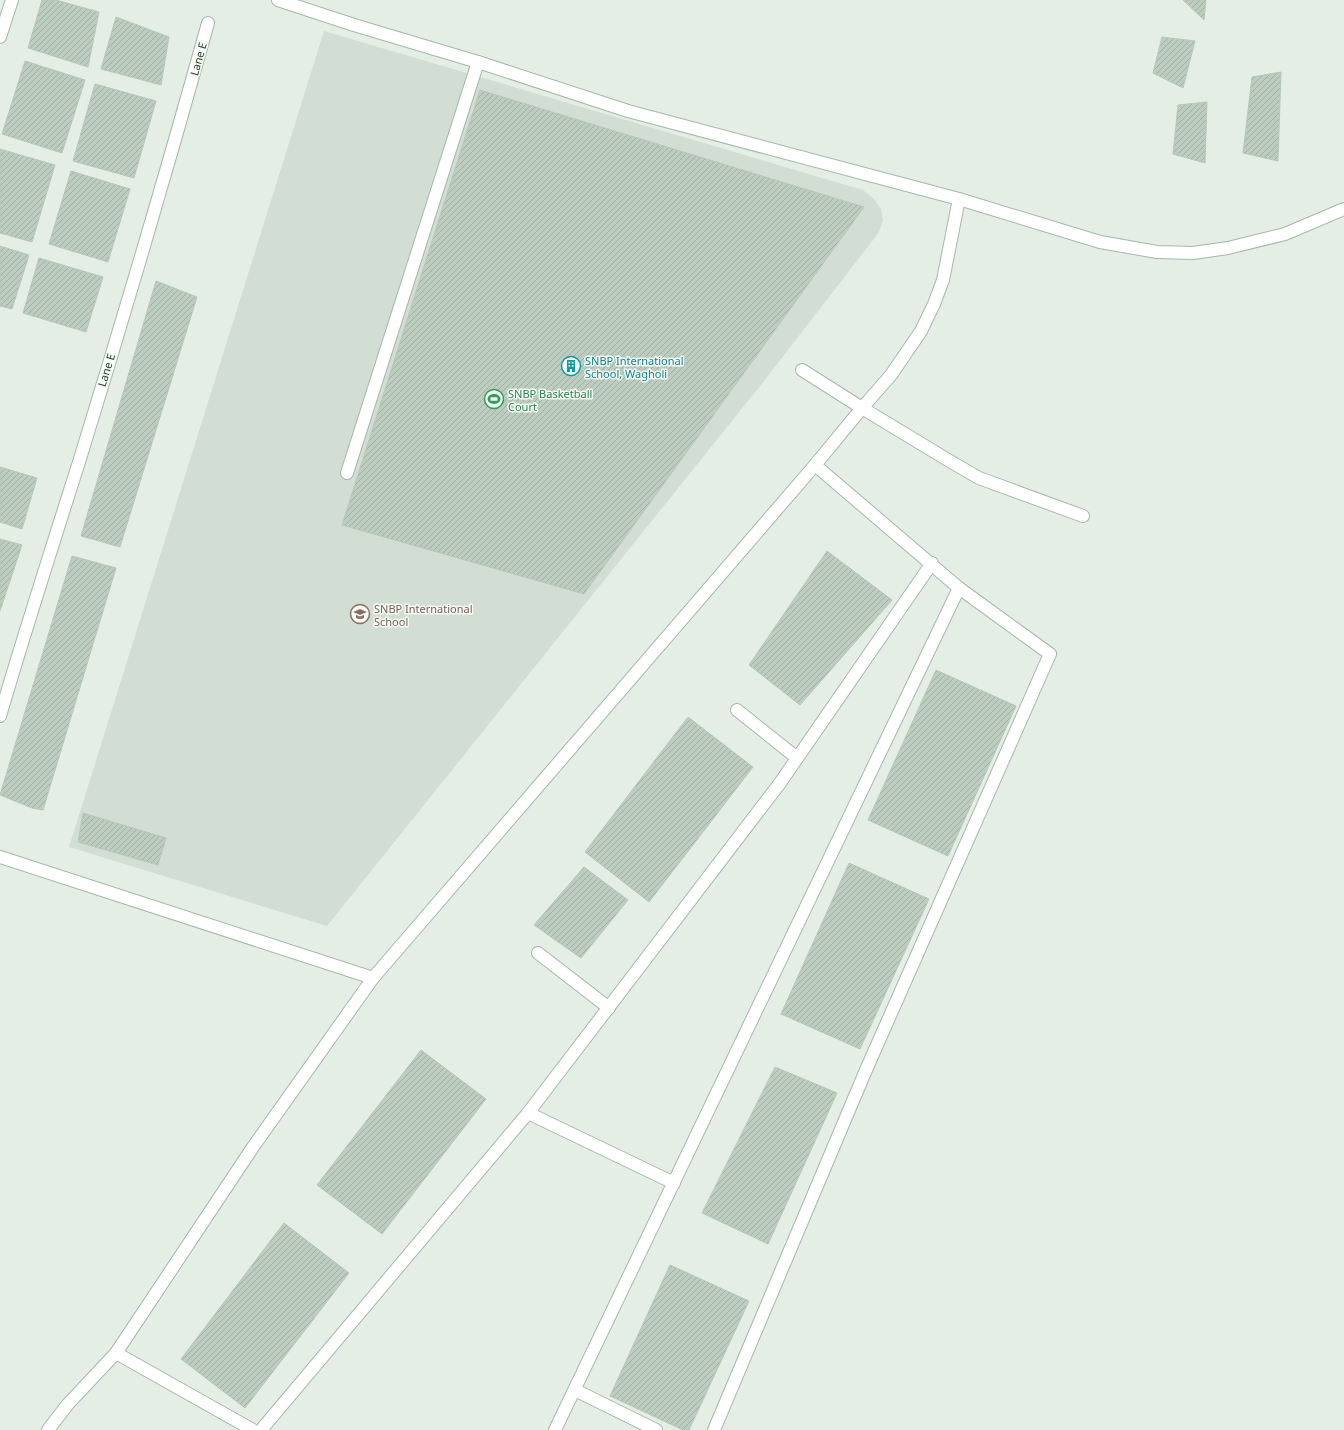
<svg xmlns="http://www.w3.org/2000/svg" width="1344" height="1430" font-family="'Noto Sans',sans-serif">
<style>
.built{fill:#d2ded3}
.building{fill:url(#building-hatch);stroke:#b6c8b7}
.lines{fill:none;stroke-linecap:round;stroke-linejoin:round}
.service-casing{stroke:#a6b7a9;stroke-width:14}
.pedestrian-casing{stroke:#a6b7a9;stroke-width:14}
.minor-casing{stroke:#a6b7a9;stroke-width:14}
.service{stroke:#fff;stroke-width:12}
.pedestrian{stroke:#fff;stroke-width:12}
.minor{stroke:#fff;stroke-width:12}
.labels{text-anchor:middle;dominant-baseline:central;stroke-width:3;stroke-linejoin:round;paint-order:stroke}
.street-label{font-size:11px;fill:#234129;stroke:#f5faf5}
.culture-label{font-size:11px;fill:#0d838f;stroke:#f5faf5;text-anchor:start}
.leisure-label{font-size:11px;fill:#27864d;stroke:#f5faf5;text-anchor:start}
.education-label{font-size:11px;fill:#785e54;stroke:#f5faf5;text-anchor:start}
</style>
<defs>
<pattern id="building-hatch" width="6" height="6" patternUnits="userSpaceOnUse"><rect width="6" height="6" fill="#bcccbe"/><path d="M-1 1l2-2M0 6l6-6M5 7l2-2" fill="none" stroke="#a1b0a3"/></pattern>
</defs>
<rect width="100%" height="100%" fill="#e4eee5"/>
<!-- built -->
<polygon class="built" points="324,31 863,190 874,199 881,209 883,220 879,232 870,244 764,381 327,926 69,847"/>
<!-- building -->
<g class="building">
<polygon points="42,0 56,0 99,12 88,67 28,48"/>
<polygon points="1183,0 1206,0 1204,20"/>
<polygon points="116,17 169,37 161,85 101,69"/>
<polygon points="1162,37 1195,41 1183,88 1153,73"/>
<polygon points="25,61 85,80 62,153 2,134"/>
<polygon points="1281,72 1278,161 1243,153 1252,77"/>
<polygon points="95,84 156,101 134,178 73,161"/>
<polygon points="480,90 864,207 584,594 342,525"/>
<polygon points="1207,102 1205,163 1173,154 1178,105"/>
<polygon points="0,149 55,165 32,242 0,233"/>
<polygon points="71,171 130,189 108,262 49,244"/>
<polygon points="0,246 29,255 12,309 0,306"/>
<polygon points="39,258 103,277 86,332 23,313"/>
<polygon points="156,281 197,297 120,547 81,536"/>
<polygon points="0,467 37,478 22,529 0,522"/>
<polygon points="0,539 22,545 0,611"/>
<polygon points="827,551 892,600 800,705 749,665"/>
<polygon points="72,556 116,568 43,810 32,808 0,795"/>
<polygon points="936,670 1016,706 948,856 868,820"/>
<polygon points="688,717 753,767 649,902 585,852"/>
<polygon points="83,813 166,838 158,865 78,842"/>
<polygon points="849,863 929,899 860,1049 781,1014"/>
<polygon points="584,867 628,900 581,958 534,925"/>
<polygon points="421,1050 486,1099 382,1234 317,1185"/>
<polygon points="775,1067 837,1093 768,1244 702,1213"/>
<polygon points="284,1223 349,1273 245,1408 181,1359"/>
<polygon points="670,1265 749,1301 689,1430 683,1430 610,1396"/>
</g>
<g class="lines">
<defs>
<g id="service">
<polyline points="862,408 953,463 979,478 1083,516"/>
<polyline points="347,473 478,62"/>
</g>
<polyline id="pedestrian" points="802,370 862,408"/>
<g id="minor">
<polyline points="278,0 354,25 478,62 628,111 959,199 1100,242 1157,252 1193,253 1228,248 1285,234 1344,209"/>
<polyline points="0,37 12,0"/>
<polyline points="737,710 797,758"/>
<path d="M0,716C25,631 52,547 79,462C124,316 167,170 208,23"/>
<polyline points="0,857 373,978"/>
<polyline points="538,953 609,1008"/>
<polyline points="528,1113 674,1183"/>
<polyline points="116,1353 253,1430"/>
<polyline points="575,1390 656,1430"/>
<polyline points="48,1430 68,1404 116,1353 253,1147 373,978 815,465 862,408 891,375 921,331 934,304 943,280 959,199"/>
<polyline points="261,1430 528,1113 780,783 932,563"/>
<polyline points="555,1430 959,588"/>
<polyline points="714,1430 866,1070 1050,654 959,588 815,465"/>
</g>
</defs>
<!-- service casing -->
<use href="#service" class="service-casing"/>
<!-- pedestrian casing -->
<use href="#pedestrian" class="pedestrian-casing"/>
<!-- minor casing -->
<use href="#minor" class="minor-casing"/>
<!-- service -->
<use href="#service" class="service"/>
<!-- pedestrian -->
<use href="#pedestrian" class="pedestrian"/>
<!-- minor -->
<use href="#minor" class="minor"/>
</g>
<!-- icons -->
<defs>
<symbol id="building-ring" viewBox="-11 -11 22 22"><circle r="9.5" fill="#f5faf5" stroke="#0f9aa8" stroke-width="1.5"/><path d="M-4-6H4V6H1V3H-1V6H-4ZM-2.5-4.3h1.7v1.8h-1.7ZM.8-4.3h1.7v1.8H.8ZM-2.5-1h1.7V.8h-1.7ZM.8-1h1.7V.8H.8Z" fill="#0f9aa8"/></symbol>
<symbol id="stadium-ring" viewBox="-11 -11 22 22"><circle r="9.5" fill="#f5faf5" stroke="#2e9e5b" stroke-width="1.5"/><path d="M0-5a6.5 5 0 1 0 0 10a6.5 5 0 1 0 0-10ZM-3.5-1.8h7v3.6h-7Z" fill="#2e9e5b"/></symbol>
<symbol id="school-ring" viewBox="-11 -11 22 22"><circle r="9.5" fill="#f5faf5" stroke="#8d6e63" stroke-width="1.5"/><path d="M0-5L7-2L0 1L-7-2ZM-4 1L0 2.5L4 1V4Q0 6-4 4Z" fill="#8d6e63"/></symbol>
</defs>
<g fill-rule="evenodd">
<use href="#building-ring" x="560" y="355" width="22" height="22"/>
<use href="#stadium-ring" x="483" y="388" width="22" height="22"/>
<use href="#school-ring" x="349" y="603" width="22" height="22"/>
</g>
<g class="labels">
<!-- street labels -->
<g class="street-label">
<text transform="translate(198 59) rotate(-74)">Lane E</text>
<text transform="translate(106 370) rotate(-73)">Lane E</text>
</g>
<!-- culture labels -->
<g class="culture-label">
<text x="585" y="360">SNBP International<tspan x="585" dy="13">School, Wagholi</tspan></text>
</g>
<!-- leisure labels -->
<g class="leisure-label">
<text x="508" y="393">SNBP Basketball<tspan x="508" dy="13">Court</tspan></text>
</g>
<!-- education labels -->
<g class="education-label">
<text x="374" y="608">SNBP International<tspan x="374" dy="13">School</tspan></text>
</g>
</g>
</svg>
